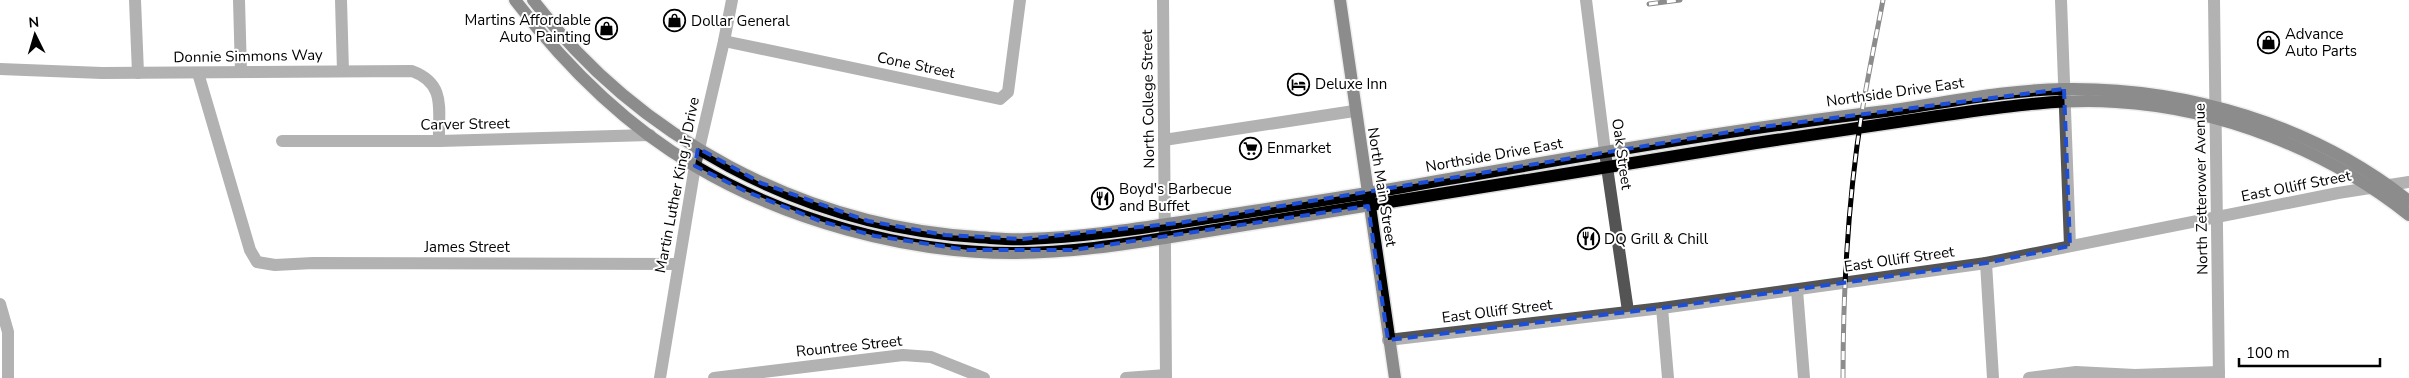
<svg xmlns="http://www.w3.org/2000/svg" width="2409" height="378" font-family="'Nunito Sans',sans-serif">
<style>
.lines{fill:none;stroke-linecap:round;stroke-linejoin:round}
.major-casing{stroke:#dbdbdb;stroke-width:15}
.minor{stroke:#545454;stroke-width:12}
.major{stroke:#000;stroke-width:12}
.rail-casing{stroke:#000;stroke-width:5}
.rail{stroke:#fff;stroke-width:3;stroke-dasharray:9;stroke-linecap:butt}
.marked{fill:none;stroke:#1d4ed8;stroke-width:4;stroke-dasharray:10 6;stroke-linejoin:round}
.labels{text-anchor:middle;dominant-baseline:central;stroke-width:4;stroke-linejoin:round;paint-order:stroke}
.poi-label{font-size:15px;fill:#000;stroke:#fff;text-anchor:start}
.street-label{font-size:15px;fill:#000;stroke:#fff}
</style>
<rect width="100%" height="100%" fill="#fff"/>
<g class="lines">
<defs>
<g id="major">
<path d="M515,0C564,64 625,125 695,166C786,220 905,253 1012,253C1067,253 1122,245 1177,236C1370,206 1563,174 1756,143C1816,134 1877,125 1938,116C1997,108 2056,98 2116,102C2220,108 2327,150 2409,215"/>
<path d="M533,0C638,139 804,226 977,237C994,238 1011,240 1027,239C1090,237 1153,226 1215,217C1278,207 1340,198 1403,187C1563,159 1724,130 1886,111C1945,103 2004,90 2064,89C2186,87 2313,125 2409,201"/>
<polyline points="1340,0 1395,378"/>
</g>
</defs>
<!-- major casing -->
<use href="#major" class="major-casing"/>
<!-- minor -->
<g class="minor">
<polyline points="135,0 138,73"/>
<polyline points="239,0 241,72"/>
<polyline points="341,0 343,71"/>
<polyline points="1163,0 1166,378"/>
<polyline points="1586,0 1607,167 1628,311"/>
<polyline points="2061,0 2070,246"/>
<polyline points="2214,0 2219,378"/>
<polyline points="724,41 1000,99 1008,92 1020,0"/>
<path d="M0,69L102,73L412,71C447,84 438,110 439,141"/>
<polyline points="198,73 250,250 257,262 275,265 313,263 677,264"/>
<polyline points="1164,140 1354,111"/>
<polyline points="282,141 439,141 650,135"/>
<polyline points="1986,263 1993,378"/>
<polyline points="1797,290 1804,378"/>
<polyline points="0,304 8,332 8,378"/>
<polyline points="1662,308 1668,378"/>
<polyline points="1388,340 1662,308 1986,263 2338,193 2409,182"/>
<polyline points="660,378 695,166 724,41 732,0"/>
<polyline points="714,378 903,355 931,357 984,378"/>
<polyline points="1126,378 1166,375"/>
<polyline points="2029,378 2076,372 2135,375 2219,372"/>
</g>
<!-- major -->
<use href="#major" class="major"/>
<defs>
<g id="rail">
<polyline points="1649,4 1680,0"/>
<path d="M1843,378C1843,290 1848,199 1862,112C1868,75 1876,37 1883,0"/>
</g>
</defs>
<!-- rail casing -->
<use href="#rail" class="rail-casing"/>
<!-- rail -->
<use href="#rail" class="rail"/>
</g>
<!-- marked area -->
<path d="M0 0H2409V378H0ZM2064,89L2070,246L1986,263L1662,308L1388,340L1368,206L1073,250H968L875,236L820,221L745,191L695,166L698,148L761,183L868,221L945,235L1023,239L1178,223L1754,128Z" fill="#fff" fill-opacity=".55" fill-rule="evenodd"/>
<path class="marked" d="M2064,89L2070,246L1986,263L1662,308L1388,340L1368,206L1073,250H968L875,236L820,221L745,191L695,166L698,148L761,183L868,221L945,235L1023,239L1178,223L1754,128Z"/>
<!-- icons -->
<defs>
<symbol id="shop-ring" viewBox="-11 -11 22 22"><circle r="9.5" fill="#fff" stroke="#000" stroke-width="1.5"/><path d="M-5-2.5h2.3a2.7 3.5 0 0 1 5.4 0H5L5.5 6h-11ZM-1.5-2.5h3a1.5 2.3 0 0 0-3 0Z" fill="#000"/></symbol>
<symbol id="hotel-ring" viewBox="-11 -11 22 22"><circle r="9.5" fill="#fff" stroke="#000" stroke-width="1.5"/><path d="M-6-4.5h1.5V1H6V5H4.5V3h-9V5H-6ZM-4 0a1.8 1.8 0 1 1 3.6 0ZM.5 0V-2.5h3Q6-2.5 6 0Z" fill="#000"/></symbol>
<symbol id="supermarket-ring" viewBox="-11 -11 22 22"><circle r="9.5" fill="#fff" stroke="#000" stroke-width="1.5"/><path d="M-6-5.5h2.5l.6 2H6L4.5 2H-2.5L-4.4-4H-6ZM-1.5 3.2a1.3 1.3 0 1 0 .1 0ZM3 3.2a1.3 1.3 0 1 0 .1 0Z" fill="#000"/></symbol>
<symbol id="restaurant-ring" viewBox="-11 -11 22 22"><circle r="9.5" fill="#fff" stroke="#000" stroke-width="1.5"/><path d="M-5-6h1v4h1v-4h1v4h1v-4h1v5L-1.5 .5V6h-2V.5L-5-1ZM5-6V6H3V1.5H1.5Q1.5-4 5-6Z" fill="#000"/></symbol>
</defs>
<g fill-rule="evenodd">
<use href="#shop-ring" x="662" y="8" width="25" height="25"/>
<use href="#shop-ring" x="594" y="16" width="25" height="25"/>
<use href="#shop-ring" x="2256" y="30" width="25" height="25"/>
<use href="#hotel-ring" x="1286" y="72" width="25" height="25"/>
<use href="#supermarket-ring" x="1238" y="136" width="25" height="25"/>
<use href="#restaurant-ring" x="1090" y="186" width="25" height="25"/>
<use href="#restaurant-ring" x="1576" y="226" width="25" height="25"/>
</g>
<g class="labels">
<!-- poi labels -->
<g class="poi-label">
<text x="591" y="20" text-anchor="end">Martins Affordable<tspan x="591" dy="17">Auto Painting</tspan></text>
<text x="691" y="21">Dollar General</text>
<text x="2285" y="34">Advance<tspan x="2285" dy="17">Auto Parts</tspan></text>
<text x="1315" y="84">Deluxe Inn</text>
<text x="1267" y="148">Enmarket</text>
<text x="1119" y="189">Boyd's Barbecue<tspan x="1119" dy="17">and Buffet</tspan></text>
<text x="1604" y="239">DQ Grill &amp; Chill</text>
</g>
<!-- street labels -->
<g class="street-label">
<text transform="translate(248 56) rotate(-1)">Donnie Simmons Way</text>
<text transform="translate(916 65) rotate(12)">Cone Street</text>
<text transform="translate(1895 92) rotate(-8)">Northside Drive East</text>
<text transform="translate(1148 99) rotate(-91)">North College Street</text>
<text transform="translate(465 124) rotate(-1)">Carver Street</text>
<text transform="translate(1622 154) rotate(82)">Oak Street</text>
<text transform="translate(1494 155) rotate(-10)">Northside Drive East</text>
<text transform="translate(677 185) rotate(-79)">Martin Luther King Jr Drive</text>
<text transform="translate(2296 186) rotate(-11)">East Olliff Street</text>
<text transform="translate(1382 187) rotate(81)">North Main Street</text>
<text transform="translate(2201 189) rotate(-91)">North Zetterower Avenue</text>
<text x="467" y="247">James Street</text>
<text transform="translate(1899 259) rotate(-8)">East Olliff Street</text>
<text transform="translate(1497 311) rotate(-7)">East Olliff Street</text>
<text transform="translate(849 346) rotate(-6)">Rountree Street</text>
</g>
</g>
<!-- north arrow -->
<g transform="translate(35 35) rotate(355)" stroke="#ffffff" stroke-width="4" paint-order="stroke">
<path d="M0-4L9 19L0 12L-9 19Z" fill="#000000"/>
<text y="-8" font-size="14" font-weight="bold" text-anchor="middle" fill="#000000">N</text>
</g>
<!-- scale -->
<path d="M2239 358v8h141v-8" fill="none" stroke="#000000" stroke-width="2.5"/>
<text x="2246" y="358" font-size="15" fill="#000000" stroke="#ffffff" stroke-width="4" paint-order="stroke">100 m</text>
</svg>
